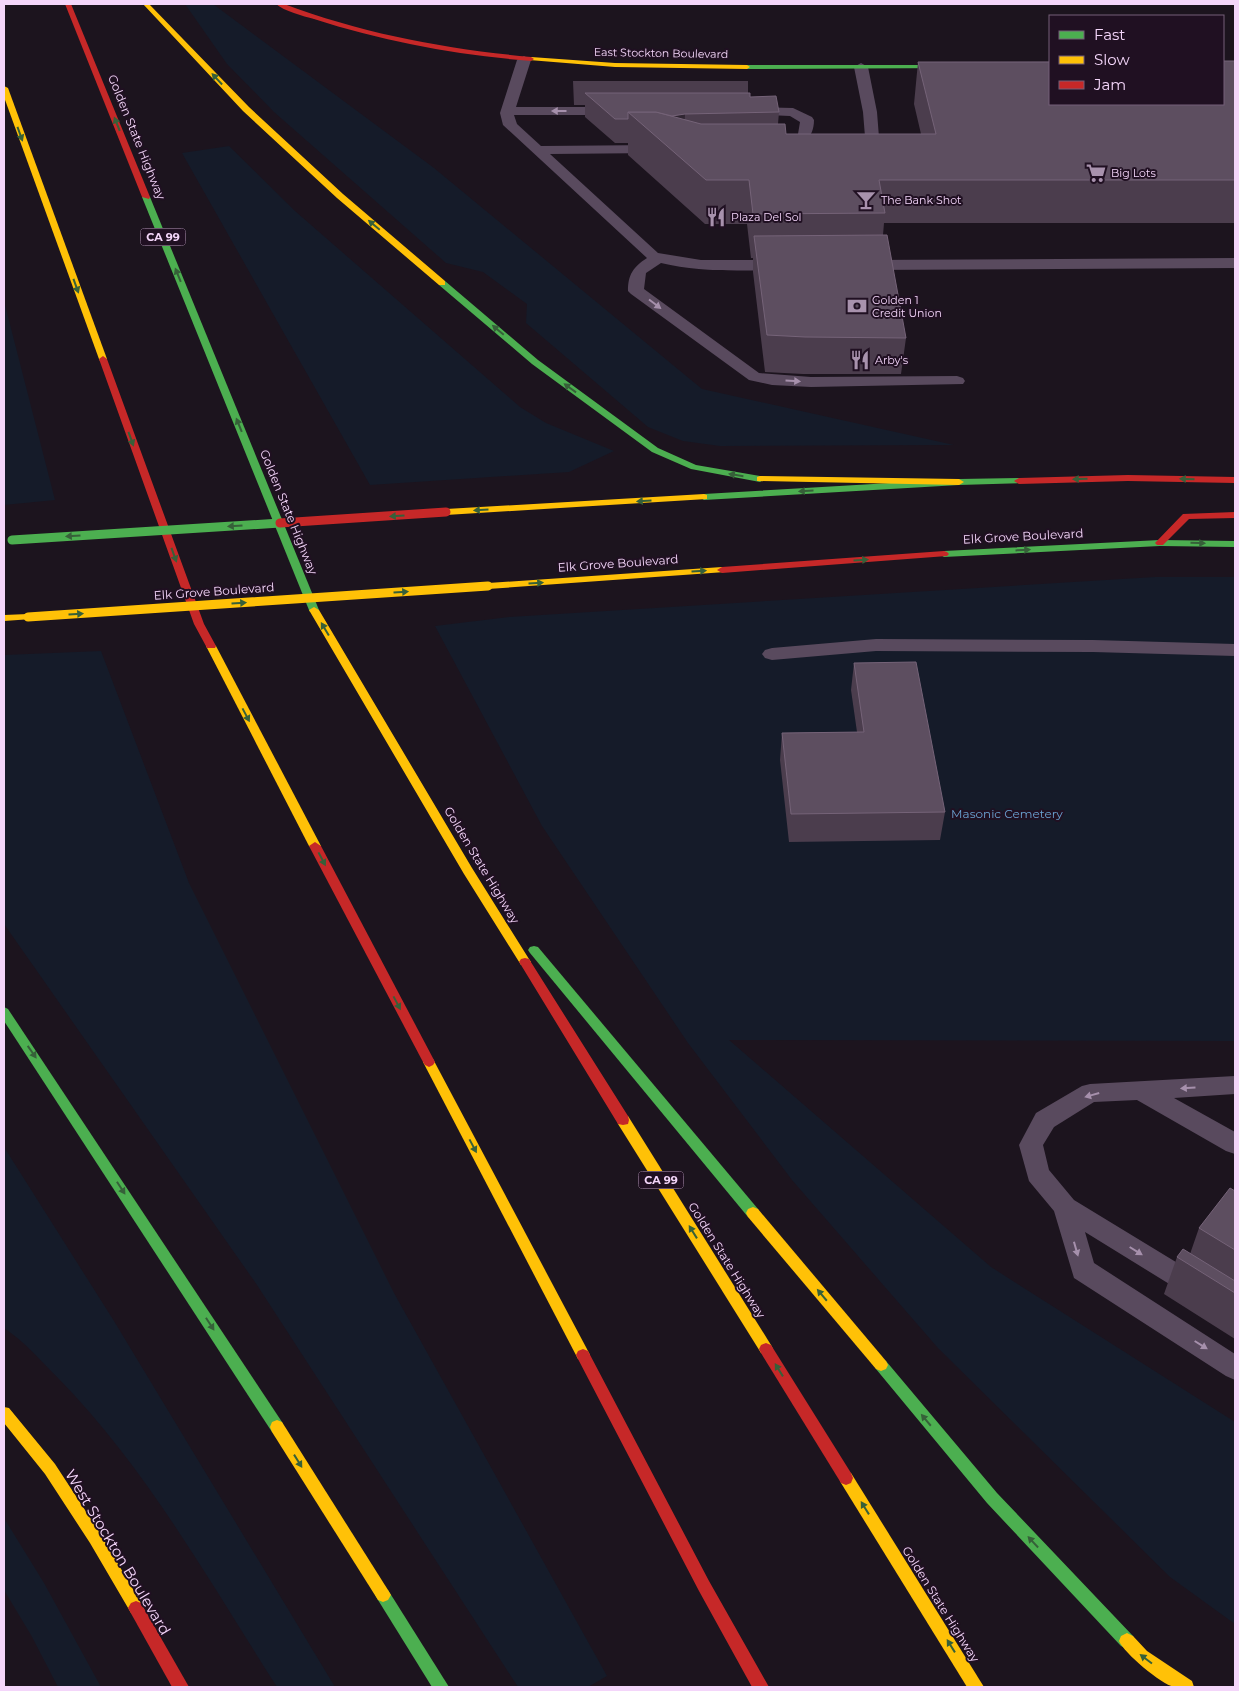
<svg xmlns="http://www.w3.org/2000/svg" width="1239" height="1691" font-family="Montserrat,sans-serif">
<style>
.green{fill:#151b29}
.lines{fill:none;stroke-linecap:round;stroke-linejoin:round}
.lane{fill:#594a5e;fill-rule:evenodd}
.fast{fill:#4caf50;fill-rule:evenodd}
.slow{fill:#ffc107;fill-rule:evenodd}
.jam{fill:#c62828;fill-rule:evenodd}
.fast-bridge{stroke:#4caf50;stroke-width:9}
.slow-bridge{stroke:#ffc107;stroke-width:9}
.jam-bridge{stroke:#c62828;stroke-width:9}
.wall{fill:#4b3d4d}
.shaded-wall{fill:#302632}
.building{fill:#5d4e60;stroke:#756378}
.oneway{fill:#366039}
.oneway2{fill:#a690ac}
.labels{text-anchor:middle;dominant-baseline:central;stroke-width:4;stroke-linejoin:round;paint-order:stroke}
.far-street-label{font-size:11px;fill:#f4d6fa;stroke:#201022}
.far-poi-label{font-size:11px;fill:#f4d6fa;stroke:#201022;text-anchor:start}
.shield{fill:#201022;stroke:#b49bb9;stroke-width:1}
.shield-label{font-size:11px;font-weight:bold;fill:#f4d6fa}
.street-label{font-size:12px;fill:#f4d6fa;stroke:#201022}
.park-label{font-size:12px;fill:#6aa2d2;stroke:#201022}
.near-street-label{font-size:15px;fill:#f4d6fa;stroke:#201022}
</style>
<rect width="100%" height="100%" fill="#1c141e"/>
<!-- green -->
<g class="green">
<polygon points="185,4 213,4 434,168 702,389 954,445 720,446 683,441 648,427 526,323 527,304 483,272 446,263 274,112 227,64"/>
<polygon points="229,146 295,211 520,407 546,423 614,451 569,472 370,485 182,153"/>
<polygon points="4,301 55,500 4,505"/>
<polygon points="1155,577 1235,577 1235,1041 729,1040 991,1267 1235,1422 1235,1624 1170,1577 938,1348 792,1180 688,1043 542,826 435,626 509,617"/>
<polygon points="101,651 189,883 394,1293 607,1676 588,1687 518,1687 257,1285 4,924 4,655"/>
<path d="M4,1147L114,1321L335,1687H277C209,1581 147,1469 59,1379C41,1361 25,1342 4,1328Z"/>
<polygon points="4,1518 44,1583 101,1687 58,1687 31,1635 4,1590"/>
</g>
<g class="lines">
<!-- lane -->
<g class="lane">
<path d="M524,56L531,60L516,107H613L620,111L613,115H514L517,124L541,146L657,145L664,149L657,153L550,154L658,253L701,260H783L788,262L791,265L788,268L783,270C742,270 701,273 661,263L646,273L644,289L759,373L811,377L957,376L963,378L965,381L963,384L811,387L772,385L749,380L631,294L628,291C628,275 633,267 647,258L503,125L500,113L517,60Z"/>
<path d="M861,63L868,67L877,112L880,150C875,157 866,163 857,161L855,158L866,149L863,112L854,67Z"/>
<path d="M751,107L793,108L812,117L814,120C814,143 795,151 774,146L772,143L774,140L792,138L798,134L800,122L790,116L746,114L744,111L746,108Z"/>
<polygon points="1235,258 1235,268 863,270 858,268 855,265 858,262 863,260"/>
<polygon points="876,639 1093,640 1235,644 1235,656 1093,652 876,651 772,660 765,658 762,654 765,650 772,648"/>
<polygon points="1235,1076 1235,1094 1174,1098 1235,1132 1235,1154 1226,1151 1137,1100 1094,1102 1054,1127 1043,1145 1049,1170 1074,1200 1235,1298 1235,1322 1226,1319 1085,1232 1094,1263 1235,1354 1235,1380 1226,1376 1074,1278 1054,1211 1029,1181 1019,1145 1036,1113 1082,1086 1090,1084"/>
</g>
<!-- fast -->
<g class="fast">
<polygon points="955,65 957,66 957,68 747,69 744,67 747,65"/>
<polygon points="143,195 150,197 319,610 318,612 310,612 309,610 142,197"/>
<polygon points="439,281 445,281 538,360 658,448 696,465 760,476 765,479 760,482 691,469 652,452 532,364 439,285"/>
<polygon points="1019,478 1022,479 1022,483 959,485 704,500 699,497 704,494 959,479"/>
<polygon points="1160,540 1235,541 1235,547 1160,546 944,557 939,554 944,551"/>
<polygon points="534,946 538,947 758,1209 760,1213 758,1217 753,1219 748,1217 530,953 528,950 530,947"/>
<polygon points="4,1007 8,1009 282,1422 284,1427 282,1432 277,1434 272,1432 4,1021"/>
<polygon points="881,1359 886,1361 997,1493 1133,1636 1135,1641 1133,1646 1127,1649 1121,1646 987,1503 876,1369 874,1365 876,1361"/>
<polygon points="383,1588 388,1590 449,1687 432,1687 378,1600 375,1595 378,1590"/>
</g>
<!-- slow -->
<g class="slow">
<polygon points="143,4 149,4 249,107 343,194 445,281 445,285 439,285 337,198 243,111"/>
<polygon points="531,57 615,63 747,65 750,67 747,69 615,67 529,60 529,58"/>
<polygon points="4,86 8,88 107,359 106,361 100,361 99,359 4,97"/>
<polygon points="760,476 959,479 964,482 959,485 757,481 757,477"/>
<polygon points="704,494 707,495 707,499 446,515 441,512 446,509"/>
<polygon points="722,567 725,568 727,570 725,572 488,589 483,586 488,583"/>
<polygon points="314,607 319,610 472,868 529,959 531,962 529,965 521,965 464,874 309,610"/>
<polygon points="28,614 33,617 32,619 4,621 4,615"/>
<polygon points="211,643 216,646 321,846 319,849 315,850 309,846 206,646"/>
<polygon points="429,1057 433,1059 588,1351 590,1355 588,1359 583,1361 578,1359 423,1062 425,1059"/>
<polygon points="623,1115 628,1116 771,1345 773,1349 771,1353 766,1355 761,1353 618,1124 617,1120 618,1116"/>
<polygon points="753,1207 758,1209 886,1361 888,1365 886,1369 881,1371 876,1369 748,1217 746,1213 748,1209"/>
<polygon points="4,1407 9,1408 55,1464 100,1533 141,1603 144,1608 141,1613 136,1615 131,1613 90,1543 45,1474 4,1423"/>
<polygon points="277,1420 282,1422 388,1590 391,1595 388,1600 383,1602 378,1600 272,1432 270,1427 272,1422"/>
<polygon points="846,1471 851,1473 984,1687 967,1687 841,1483 839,1478 841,1473"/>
<path d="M1127,1633L1133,1636L1147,1651L1192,1681L1194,1687C1188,1687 1180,1689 1174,1687C1161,1684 1124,1653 1119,1641L1121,1636Z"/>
</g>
<!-- jam -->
<g class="jam">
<polygon points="65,4 71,4 150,197 149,199 142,197"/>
<path d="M276,4H284C364,34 446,49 531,57L534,59L531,61C457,55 385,42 314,19C303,16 284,11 276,4Z"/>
<polygon points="103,356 107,359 204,624 216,646 215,648 207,648 194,624 99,359"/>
<polygon points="1128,475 1235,477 1235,483 1128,481 1019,484 1014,481 1019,478"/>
<polygon points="1235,512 1235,518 1189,519 1163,545 1157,545 1155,543 1183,514"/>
<polygon points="944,551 947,552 949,554 947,556 722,573 717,570 722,567"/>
<polygon points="315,842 321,846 435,1062 433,1065 429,1067 425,1065 423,1062 309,846"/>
<polygon points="525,958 529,959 628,1116 629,1120 628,1124 623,1125 618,1124 521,965 519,962 521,959"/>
<polygon points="766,1343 771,1345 851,1473 853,1478 851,1483 846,1485 841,1483 761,1353 759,1349 761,1345"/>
<polygon points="583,1349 588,1351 709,1581 769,1687 752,1687 699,1591 578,1359 576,1355 578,1351"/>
<polygon points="136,1601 141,1603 189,1687 172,1687 128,1608 131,1603"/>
</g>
<!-- fast-bridge -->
<polyline class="fast-bridge" points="12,540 280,523"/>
<!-- slow-bridge -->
<polyline class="slow-bridge" points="28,617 488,586"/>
<!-- jam-bridge -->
<polyline class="jam-bridge" points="280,523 446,512"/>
</g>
<!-- wall -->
<g class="wall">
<polygon points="1235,61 1235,223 884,223 883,235 906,338 901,374 803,374 765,372 753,272 753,258 751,258 747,224 705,224 628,155 628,143 615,143 585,117 585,105 574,105 573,81 748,81 748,93 750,97 779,112 778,124 786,134 921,134 914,104 918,62"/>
<polygon points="854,663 945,812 940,840 789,842 780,760 782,733 857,732 851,690"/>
<polygon points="1235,1191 1235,1339 1164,1294 1177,1257 1190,1254 1199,1228"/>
</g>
<!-- shaded-wall -->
<polygon class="shaded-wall" points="685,114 684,138 657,119"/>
<!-- building -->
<g class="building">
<polygon points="1223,61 1235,61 1235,180 879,180 885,213 753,214 749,180 706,180 628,112 656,112 701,124 785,124 786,134 936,134 918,62 1050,62 1050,104 1223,104"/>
<polygon points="585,93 750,93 750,97 776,96 779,112 685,114 672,116 656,112 628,112 628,119 615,119"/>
<polygon points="887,235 906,338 805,337 767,335 754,236"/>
<polygon points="916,662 945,812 791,814 782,733 864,732 854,663"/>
<polygon points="1230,1188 1235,1191 1235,1250 1199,1228"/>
<polygon points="1183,1249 1235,1281 1235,1293 1177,1257"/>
</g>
<!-- one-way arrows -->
<defs><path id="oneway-solid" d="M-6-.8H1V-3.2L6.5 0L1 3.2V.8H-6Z" transform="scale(1.25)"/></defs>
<g class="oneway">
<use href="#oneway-solid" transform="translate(217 79) rotate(-133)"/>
<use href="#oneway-solid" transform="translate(117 124) rotate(-112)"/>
<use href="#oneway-solid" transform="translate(20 134) rotate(70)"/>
<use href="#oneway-solid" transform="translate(374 225) rotate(-140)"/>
<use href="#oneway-solid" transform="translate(178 275) rotate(-112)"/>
<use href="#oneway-solid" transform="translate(76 286) rotate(70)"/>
<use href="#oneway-solid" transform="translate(498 330) rotate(-140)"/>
<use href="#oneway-solid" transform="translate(570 388) rotate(-144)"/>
<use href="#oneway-solid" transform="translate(239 425) rotate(-112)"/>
<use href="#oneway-solid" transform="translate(131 439) rotate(70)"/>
<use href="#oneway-solid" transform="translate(736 475) rotate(-171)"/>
<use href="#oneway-solid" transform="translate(1080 479) rotate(179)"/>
<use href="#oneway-solid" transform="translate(1187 479) rotate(-179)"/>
<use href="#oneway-solid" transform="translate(806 491) rotate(177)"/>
<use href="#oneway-solid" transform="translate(644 501) rotate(177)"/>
<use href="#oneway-solid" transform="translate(481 510) rotate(177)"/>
<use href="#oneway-solid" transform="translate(397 516) rotate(176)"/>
<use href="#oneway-solid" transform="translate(235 526) rotate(176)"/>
<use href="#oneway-solid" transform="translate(73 536) rotate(176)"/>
<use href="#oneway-solid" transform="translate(1198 543) rotate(1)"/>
<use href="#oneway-solid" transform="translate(1023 550) rotate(-3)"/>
<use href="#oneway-solid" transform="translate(174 555) rotate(70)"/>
<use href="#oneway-solid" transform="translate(861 560) rotate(-4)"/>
<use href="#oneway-solid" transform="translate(699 571) rotate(-4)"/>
<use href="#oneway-solid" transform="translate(536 583) rotate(-4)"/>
<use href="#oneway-solid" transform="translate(401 592) rotate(-4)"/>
<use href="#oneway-solid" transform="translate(239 603) rotate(-4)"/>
<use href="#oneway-solid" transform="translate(76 614) rotate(-4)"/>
<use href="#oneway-solid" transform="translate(325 629) rotate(-121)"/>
<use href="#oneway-solid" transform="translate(246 715) rotate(62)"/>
<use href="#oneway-solid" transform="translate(322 859) rotate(62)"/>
<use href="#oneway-solid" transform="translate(397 1003) rotate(62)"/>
<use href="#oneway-solid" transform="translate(32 1052) rotate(55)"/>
<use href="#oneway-solid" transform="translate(473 1146) rotate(62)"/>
<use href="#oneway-solid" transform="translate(121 1188) rotate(57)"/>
<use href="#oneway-solid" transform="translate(693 1232) rotate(-122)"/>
<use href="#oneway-solid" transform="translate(822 1295) rotate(-130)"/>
<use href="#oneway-solid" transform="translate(210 1324) rotate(57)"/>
<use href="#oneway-solid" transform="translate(779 1370) rotate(-122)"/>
<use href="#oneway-solid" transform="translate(926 1420) rotate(-130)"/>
<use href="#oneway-solid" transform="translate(298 1461) rotate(58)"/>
<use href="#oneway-solid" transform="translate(865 1508) rotate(-122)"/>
<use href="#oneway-solid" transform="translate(1033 1542) rotate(-133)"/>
<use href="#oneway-solid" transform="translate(951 1646) rotate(-122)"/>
<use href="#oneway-solid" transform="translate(1146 1659) rotate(-143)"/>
</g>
<g class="oneway2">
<use href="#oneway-solid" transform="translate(559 111) rotate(-180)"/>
<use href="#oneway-solid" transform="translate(655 304) rotate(37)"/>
<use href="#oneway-solid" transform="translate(793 381) rotate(3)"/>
<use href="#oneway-solid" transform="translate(1188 1088) rotate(177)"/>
<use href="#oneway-solid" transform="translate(1092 1095) rotate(164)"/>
<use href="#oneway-solid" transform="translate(1076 1249) rotate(74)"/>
<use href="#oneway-solid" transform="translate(1136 1251) rotate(32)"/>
<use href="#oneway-solid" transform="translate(1201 1345) rotate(32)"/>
</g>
<!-- icons -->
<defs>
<symbol id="supermarket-bare" viewBox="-9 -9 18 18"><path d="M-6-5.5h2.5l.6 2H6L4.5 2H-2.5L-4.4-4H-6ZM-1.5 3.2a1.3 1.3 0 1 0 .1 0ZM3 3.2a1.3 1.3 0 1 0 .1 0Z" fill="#a892ad" stroke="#201022" stroke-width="2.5" paint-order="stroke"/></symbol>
<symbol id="bar-bare" viewBox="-9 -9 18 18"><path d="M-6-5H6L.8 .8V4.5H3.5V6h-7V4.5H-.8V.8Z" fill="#a892ad" stroke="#201022" stroke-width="2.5" paint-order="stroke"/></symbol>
<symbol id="restaurant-bare" viewBox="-9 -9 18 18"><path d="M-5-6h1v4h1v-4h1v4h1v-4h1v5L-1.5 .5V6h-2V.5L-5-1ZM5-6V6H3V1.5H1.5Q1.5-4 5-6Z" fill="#a892ad" stroke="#201022" stroke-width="2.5" paint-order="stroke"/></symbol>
<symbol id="bank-bare" viewBox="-9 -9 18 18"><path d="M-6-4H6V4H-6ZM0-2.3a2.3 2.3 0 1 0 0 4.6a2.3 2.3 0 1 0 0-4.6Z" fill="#a892ad" stroke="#201022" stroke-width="2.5" paint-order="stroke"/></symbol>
</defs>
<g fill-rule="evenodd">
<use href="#supermarket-bare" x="1082" y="159" width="28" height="28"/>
<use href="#bar-bare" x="852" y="186" width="28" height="28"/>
<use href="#restaurant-bare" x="702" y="203" width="28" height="28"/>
<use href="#bank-bare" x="843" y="292" width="28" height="28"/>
<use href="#restaurant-bare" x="846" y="346" width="28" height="28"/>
</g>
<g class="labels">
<!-- far-street labels -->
<g class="far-street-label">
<text transform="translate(661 53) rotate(1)">East Stockton Boulevard</text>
</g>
<!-- far-poi labels -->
<g class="far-poi-label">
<text x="1111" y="173">Big Lots</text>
<text x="881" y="200">The Bank Shot</text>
<text x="731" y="217">Plaza Del Sol</text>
<text x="872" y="300">Golden 1<tspan x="872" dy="13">Credit Union</tspan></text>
<text x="875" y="360">Arby's</text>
</g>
<!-- shield labels -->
<g class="shield">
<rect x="140.5" y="228.5" width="45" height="17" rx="4"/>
<rect x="638.5" y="1171.5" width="45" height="17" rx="4"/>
</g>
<g class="shield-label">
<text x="163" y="237">CA 99</text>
<text x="661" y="1180">CA 99</text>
</g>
<!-- street labels -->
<g class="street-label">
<text transform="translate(137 137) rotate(68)">Golden State Highway</text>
<text transform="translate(289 512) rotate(68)">Golden State Highway</text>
<text transform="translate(1023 536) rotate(-3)">Elk Grove Boulevard</text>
<text transform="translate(618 563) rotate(-4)">Elk Grove Boulevard</text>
<text transform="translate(214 591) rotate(-4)">Elk Grove Boulevard</text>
<text transform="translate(482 865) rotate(59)">Golden State Highway</text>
<text transform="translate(727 1260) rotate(58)">Golden State Highway</text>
<text transform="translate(941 1604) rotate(58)">Golden State Highway</text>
</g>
<!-- park labels -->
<g class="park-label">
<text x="1007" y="813">Masonic Cemetery</text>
</g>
<!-- near-street labels -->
<g class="near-street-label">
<text transform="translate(118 1552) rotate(59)">West Stockton Boulevard</text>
</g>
</g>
<!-- border -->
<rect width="1239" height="1691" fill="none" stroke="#f4d6fa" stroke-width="10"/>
<!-- legend -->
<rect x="1049" y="15" width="175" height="90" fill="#201022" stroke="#755f78"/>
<rect x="1059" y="31" width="25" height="8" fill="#4caf50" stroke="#755f78"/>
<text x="1094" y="40" font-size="15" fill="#f4d6fa">Fast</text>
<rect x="1059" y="56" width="25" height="8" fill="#ffc107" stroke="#755f78"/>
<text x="1094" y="65" font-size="15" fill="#f4d6fa">Slow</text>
<rect x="1059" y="81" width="25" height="8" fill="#c62828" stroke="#755f78"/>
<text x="1094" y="90" font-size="15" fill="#f4d6fa">Jam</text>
</svg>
